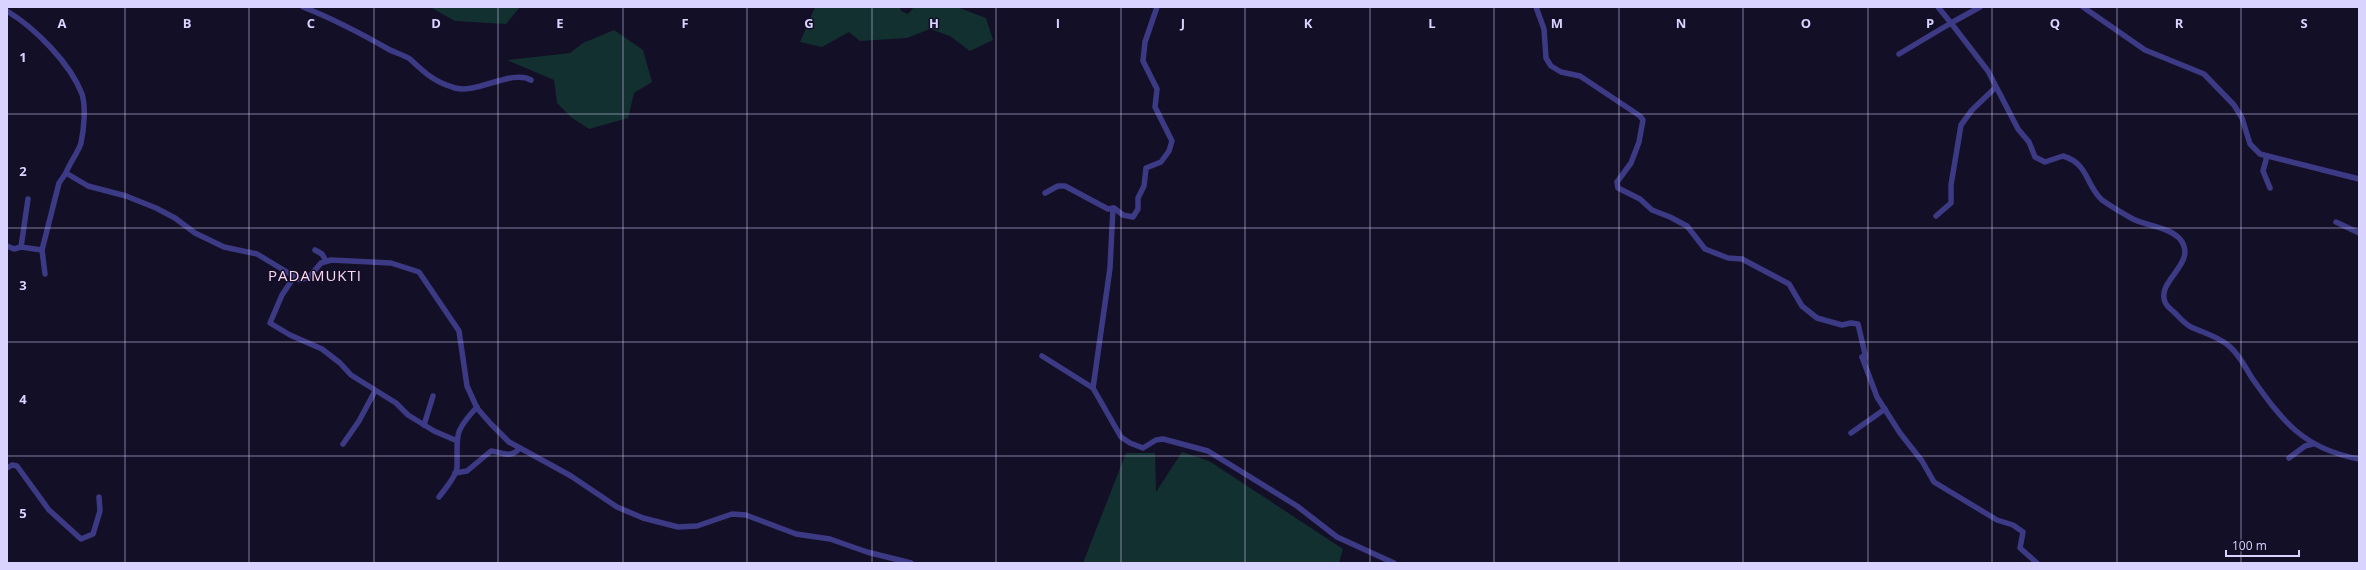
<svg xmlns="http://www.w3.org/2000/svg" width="2366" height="570" font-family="'Open Sans',sans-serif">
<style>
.green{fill:#12302f}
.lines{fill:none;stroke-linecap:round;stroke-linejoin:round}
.minor{stroke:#3d3a85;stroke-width:5.5}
.grid{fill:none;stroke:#d9d4ff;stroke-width:1;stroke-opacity:0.55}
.labels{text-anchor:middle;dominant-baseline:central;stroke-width:3;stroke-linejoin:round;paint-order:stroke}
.quarter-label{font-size:15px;letter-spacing:1px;fill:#ffd6f0;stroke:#130f26}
.grid-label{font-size:13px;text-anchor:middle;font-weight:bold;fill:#d9d4ff;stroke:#130f26;stroke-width:3;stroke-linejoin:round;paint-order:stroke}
</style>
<rect width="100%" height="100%" fill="#130f26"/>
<!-- green -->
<g class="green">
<polygon points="430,7 520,7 506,24 455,21"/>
<polygon points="815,7 900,7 901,11 908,14 914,7 957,7 986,18 993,40 970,51 950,36 930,29 907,38 860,41 849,32 822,47 800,42"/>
<polygon points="614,30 643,50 652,82 634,93 628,118 589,129 571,117 557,103 554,80 507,60 570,53 583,43"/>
<polygon points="1182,452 1209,461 1343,549 1339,563 1083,563 1126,453 1155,453 1156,492"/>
</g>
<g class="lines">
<!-- minor -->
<g class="minor">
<path d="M303,7C334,19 362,34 390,50C396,53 404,55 410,59C425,73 434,82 455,88C477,94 512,69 531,80"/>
<polyline points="1536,7 1544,29 1546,58 1551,66 1561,72 1580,76 1640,116 1643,120 1639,142 1631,163 1617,182 1618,188 1640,199 1652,210 1670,217 1687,226 1705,249 1728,258 1742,259 1789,284 1802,306 1817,318 1842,325 1851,323 1858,324 1865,354 1865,359 1862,357"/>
<polyline points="1938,7 1951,23 1980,7"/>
<polyline points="2083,7 2145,50 2204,74 2234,105 2242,118 2250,144 2260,154 2359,179"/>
<path d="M7,11C35,28 70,63 82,94C86,107 84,129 81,143C78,153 70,162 66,173L88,186L126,196L156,208L175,218L195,233L224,247L257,254L300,280L309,277L321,263L331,260L391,263L419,272L459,331L467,386L477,408L490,423L509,442L571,476L617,507L643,518L678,527L697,526L732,514L746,515L796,534L830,539L867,552L911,563"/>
<path d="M1899,54L1951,23L1988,71L2018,129L2029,142L2035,157L2045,162L2063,156C2089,164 2085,184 2102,200C2112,207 2122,213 2133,219C2147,226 2169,227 2180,239C2199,263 2156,280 2165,302C2167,307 2172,310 2175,313C2180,318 2185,324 2191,327C2204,333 2219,337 2229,346C2239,354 2245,367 2252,378C2283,422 2304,449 2359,459"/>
<polyline points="2267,156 2263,171 2270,188"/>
<polyline points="1045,193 1058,186 1065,186 1108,209 1114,208 1123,215 1133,217 1138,209 1138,198 1144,186 1146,168 1161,162 1169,151 1172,141 1155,107 1157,89 1143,61 1145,42 1157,7"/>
<polyline points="1936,216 1951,203 1951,185 1961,125 1972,110 1995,88"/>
<polyline points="2336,222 2359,233"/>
<polyline points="7,246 14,249 21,247 42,250"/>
<polyline points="21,247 28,199"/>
<polyline points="315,250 322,254 326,261"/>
<polyline points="45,274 42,250 59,183 66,173"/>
<polyline points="294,277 282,295 270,323 290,335 322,349 340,363 351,375 396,403 408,415 434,431 455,440"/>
<polyline points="1042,356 1093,388 1121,437 1130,443 1143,448 1156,440 1163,439 1208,451 1297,506 1337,537 1394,563"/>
<polyline points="1862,357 1877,397 1900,433 1922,461 1934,482 1997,520 2013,525 2023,532 2020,548 2037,563"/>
<polyline points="1093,388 1110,268 1113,208"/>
<polyline points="424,425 433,396"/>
<polyline points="1851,433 1885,409"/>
<polyline points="343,444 359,421 375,391"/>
<polyline points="2289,458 2305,446 2313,444"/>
<polyline points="7,468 12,465 17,466 49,510 81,539 93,534 100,511 99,497"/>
<path d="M455,473L467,471L491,451C503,452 510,459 519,449"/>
<path d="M439,497C444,490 456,477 457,468C458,435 452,434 477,407"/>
</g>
</g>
<!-- grid -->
<path class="grid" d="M125,7V563M249,7V563M374,7V563M498,7V563M623,7V563M747,7V563M872,7V563M996,7V563M1121,7V563M1245,7V563M1370,7V563M1494,7V563M1619,7V563M1743,7V563M1868,7V563M1992,7V563M2117,7V563M2241,7V563M7,114H2359M7,228H2359M7,342H2359M7,456H2359"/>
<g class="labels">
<!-- quarter labels -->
<g class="quarter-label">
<text x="315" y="275">PADAMUKTI</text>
</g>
</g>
<g class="grid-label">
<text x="62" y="28">A</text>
<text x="187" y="28">B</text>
<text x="311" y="28">C</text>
<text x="436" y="28">D</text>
<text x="560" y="28">E</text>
<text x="685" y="28">F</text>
<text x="809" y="28">G</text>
<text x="934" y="28">H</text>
<text x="1058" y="28">I</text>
<text x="1183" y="28">J</text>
<text x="1308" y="28">K</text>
<text x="1432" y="28">L</text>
<text x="1557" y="28">M</text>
<text x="1681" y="28">N</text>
<text x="1806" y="28">O</text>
<text x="1930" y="28">P</text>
<text x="2055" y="28">Q</text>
<text x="2179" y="28">R</text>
<text x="2304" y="28">S</text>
<text x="23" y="62">1</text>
<text x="23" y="176">2</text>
<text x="23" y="290">3</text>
<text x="23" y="404">4</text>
<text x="23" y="518">5</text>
</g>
<!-- border -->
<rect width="2366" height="570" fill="none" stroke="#d9d4ff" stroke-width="16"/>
<!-- scale -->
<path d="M2226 550v6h73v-6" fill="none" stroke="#d9d4ff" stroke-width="2"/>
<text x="2232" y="550" font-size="12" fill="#d9d4ff" stroke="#130f26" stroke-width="3" paint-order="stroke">100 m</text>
</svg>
